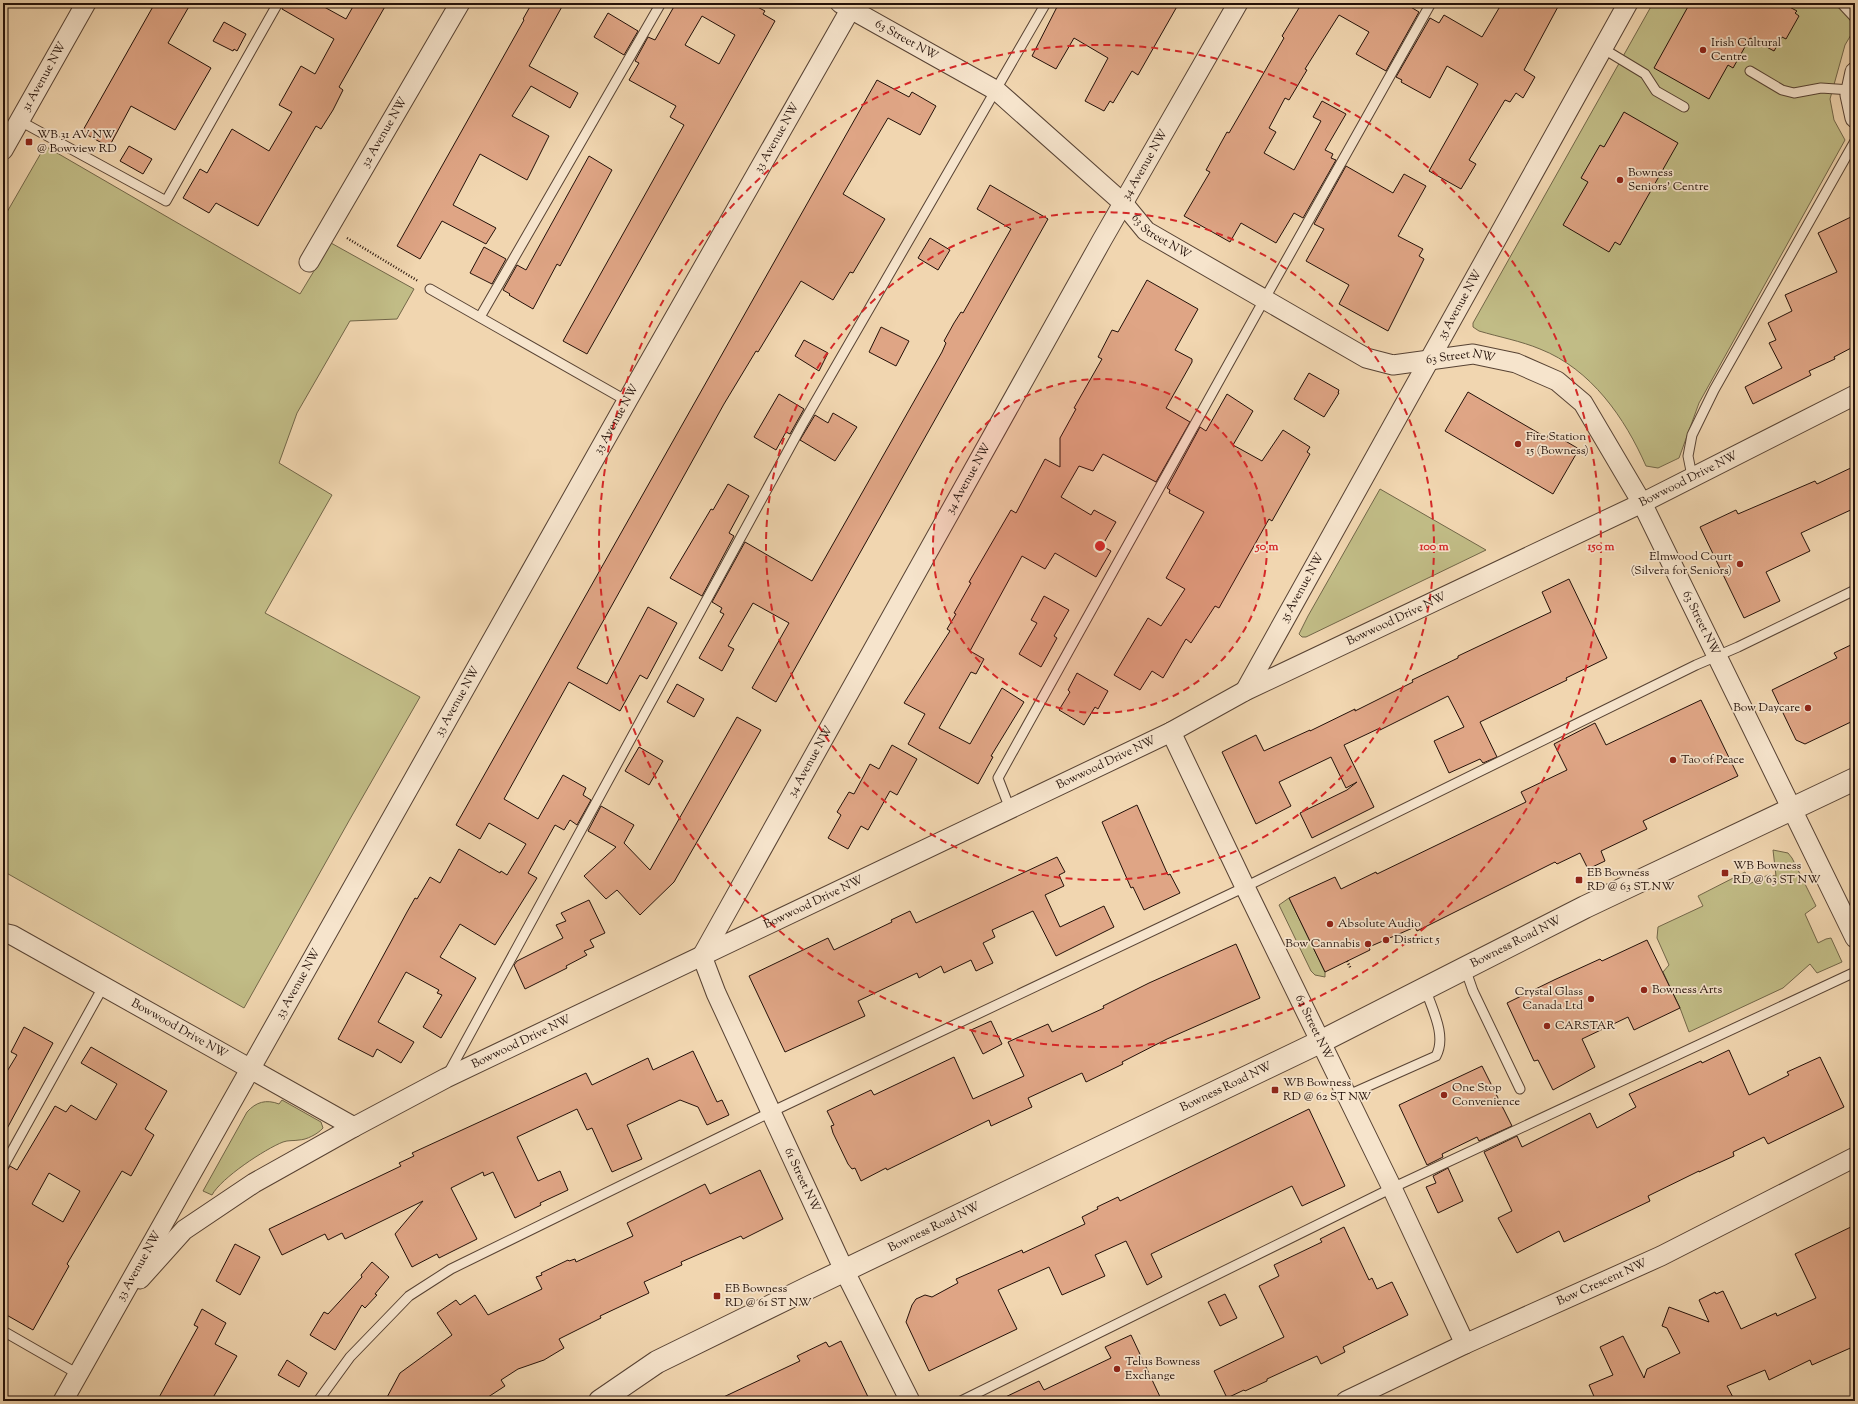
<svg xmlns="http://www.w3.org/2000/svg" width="1858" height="1404" font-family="'Sorts Mill Goudy',serif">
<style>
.green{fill:#c1bc86;stroke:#726648}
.building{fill:#dfa585;stroke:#241109;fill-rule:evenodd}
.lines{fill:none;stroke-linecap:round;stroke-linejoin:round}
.service-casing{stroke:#574233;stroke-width:11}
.minor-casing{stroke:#574233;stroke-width:21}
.tertiary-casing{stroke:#574233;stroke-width:24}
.path{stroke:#241109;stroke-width:2.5;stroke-dasharray:1 2;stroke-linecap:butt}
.service{stroke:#f6e4cc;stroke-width:9}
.minor{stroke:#f6e4cc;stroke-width:19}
.tertiary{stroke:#f6e4cc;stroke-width:22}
.ring{fill:none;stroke:#d62828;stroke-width:2;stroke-dasharray:7 5}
.poi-dot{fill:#8f2418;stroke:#f6e4cc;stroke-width:1.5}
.labels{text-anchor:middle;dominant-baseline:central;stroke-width:3.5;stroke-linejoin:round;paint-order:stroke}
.street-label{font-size:12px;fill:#241109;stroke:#f6e4cc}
.poi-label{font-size:12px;fill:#241109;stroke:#f6e4cc;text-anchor:start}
.centre{fill:#d62828;stroke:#f6e4cc;stroke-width:2}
.ring-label{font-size:12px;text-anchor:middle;font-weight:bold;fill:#d62828;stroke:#f6e4cc;stroke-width:3.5;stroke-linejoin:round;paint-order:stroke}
</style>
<rect width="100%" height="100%" fill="#f1d6b0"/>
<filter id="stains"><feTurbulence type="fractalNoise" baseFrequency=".005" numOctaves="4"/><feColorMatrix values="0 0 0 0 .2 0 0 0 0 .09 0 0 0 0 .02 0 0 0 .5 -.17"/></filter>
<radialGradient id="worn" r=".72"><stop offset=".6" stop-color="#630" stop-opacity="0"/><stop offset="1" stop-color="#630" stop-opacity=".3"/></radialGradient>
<!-- green -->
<g class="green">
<path d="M1653,3H1855V28L1845,45L1830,99L1834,120L1845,140L1699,403L1679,458L1658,468L1646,466C1625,418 1591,369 1540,349C1521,341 1499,337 1479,331L1473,327V323Z"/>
<polygon points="45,146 300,294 331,243 414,289 397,319 350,321 297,413 279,463 332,495 265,613 420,697 350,819 244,1008 3,871 3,219"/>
<polygon points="1380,489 1486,550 1306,637 1302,637 1299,634 1308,616"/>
<polygon points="1773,850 1788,853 1792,858 1816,906 1805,914 1818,943 1826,939 1831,938 1842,962 1817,973 1810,964 1783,988 1689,1032 1680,1008 1663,972 1669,965 1657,938 1658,927 1703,906 1698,896 1745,872 1749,884 1768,875 1776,876"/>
<polygon points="1289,898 1325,972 1325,977 1315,975 1311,971 1279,905"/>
<path d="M282,1100L321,1122L323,1128C318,1134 306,1140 299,1140C294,1141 288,1140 283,1142C265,1149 221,1178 212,1195L203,1191L247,1112C256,1102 266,1099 279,1104Z"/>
</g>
<!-- building -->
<g class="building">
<polygon points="155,3 191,3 168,43 211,68 175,130 131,106 109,147 82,132"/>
<polygon points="284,3 317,3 346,19 355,3 387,3 339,87 343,90 333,110 321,129 316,126 258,226 216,203 209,213 183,198 200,169 207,173 232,129 269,151 292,112 279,105 301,66 315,74 334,39 282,9"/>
<polygon points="532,3 564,3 529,66 578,93 570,108 531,86 512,116 549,136 527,180 480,154 453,205 496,228 486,244 442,221 420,259 397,246 524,20 523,19"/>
<path d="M676,3H750L765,11L763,14L775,21L587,354L563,341L684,125L670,117L676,106L629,80L639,63L635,61L648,37L655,40ZM702,16L735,35L719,64L685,45Z"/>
<polygon points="1059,3 1179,3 1138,75 1132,71 1113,103 1110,101 1104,111 1085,101 1108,58 1074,38 1056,69 1032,56"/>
<polygon points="1302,3 1404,3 1419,12 1386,71 1356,54 1369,32 1339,15 1305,69 1307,70 1289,100 1285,98 1269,128 1276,132 1264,153 1294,170 1321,121 1313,117 1322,101 1346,114 1325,150 1333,154 1331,158 1336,160 1303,218 1294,213 1276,243 1241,223 1230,242 1184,216 1210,172 1206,170 1227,132 1229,133 1284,38 1282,36"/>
<polygon points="1502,3 1560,3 1524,70 1535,77 1523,98 1516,93 1510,102 1505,100 1469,160 1476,164 1461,189 1429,171 1478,84 1447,66 1430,98 1401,82 1402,80 1396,77 1430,18 1439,23 1444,15 1482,37"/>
<polygon points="1690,3 1782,3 1797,11 1795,13 1799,16 1786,39 1782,37 1774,51 1750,38 1733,68 1728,65 1709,99 1654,68"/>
<polygon points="608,13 638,31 624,55 594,37"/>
<polygon points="224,22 246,34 237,51 234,49 233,51 213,41"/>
<polygon points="877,80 909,97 912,92 936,106 920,135 888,118 843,194 885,219 853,273 850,272 833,300 801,281 758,352 756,351 724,404 577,668 607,684 648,607 677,623 647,679 640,675 620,711 569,682 504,799 538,819 563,775 586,788 583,795 591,800 577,825 570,820 564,830 555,825 528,873 537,878 495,945 460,924 440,957 476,978 441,1038 423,1027 442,995 437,993 439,990 406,972 378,1022 414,1042 401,1063 377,1049 373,1057 338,1039 407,912 415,898 417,899 430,877 440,883 459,849 500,873 501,871 507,875 526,844 489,823 480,839 456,825"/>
<polygon points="1624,112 1678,143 1620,245 1615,242 1609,252 1563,225 1588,182 1581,178 1600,145 1604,147"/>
<polygon points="129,146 152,159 143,174 120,161"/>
<polygon points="589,156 612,170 560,266 557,264 533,309 509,295 510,294 503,290 517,265 526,270"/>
<polygon points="1346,166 1393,193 1404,174 1426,186 1398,236 1423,249 1419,256 1424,259 1388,331 1339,304 1349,285 1306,261 1324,229 1314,224"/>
<polygon points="990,185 1048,219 776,702 752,688 789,623 753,603 728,646 734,649 722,671 699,658 724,614 720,612 722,608 712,602 745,542 812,581 942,352 946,343 944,341 954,323 961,312 963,313 1011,229 977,209"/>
<polygon points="1855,215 1855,346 1834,357 1835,359 1809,371 1811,375 1753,404 1745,387 1782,368 1769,343 1776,340 1768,323 1792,311 1785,295 1837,272 1818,233"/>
<polygon points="930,238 950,250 938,270 918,258"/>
<polygon points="484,247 506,259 492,284 470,273"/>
<polygon points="1147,280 1198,309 1175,350 1192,359 1192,362 1166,408 1190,422 1156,482 1103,454 1093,471 1079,466 1061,497 1091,515 1094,510 1116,522 1102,546 1111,551 1096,577 1055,553 1045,569 1022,556 970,651 984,659 976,674 971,672 939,728 970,744 1002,688 1024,702 991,756 993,757 978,784 908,744 925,714 904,703 950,631 947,629 956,614 954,613 971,583 969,582 1011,510 1016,513 1045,459 1060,467 1060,438 1076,409 1074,408 1102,359 1098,357 1112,330 1118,332"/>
<polygon points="881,327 909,341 896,366 869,352"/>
<polygon points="804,340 828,353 819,371 795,356"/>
<polygon points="1309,373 1339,390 1338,393 1339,393 1324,417 1294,399"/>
<polygon points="1468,392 1547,438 1550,432 1579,449 1553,494 1445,431"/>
<polygon points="779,394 804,409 790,434 786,432 776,450 754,437"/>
<polygon points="1227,394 1253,411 1233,445 1262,461 1283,430 1310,447 1307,452 1310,454 1272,521 1269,519 1219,608 1215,606 1191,643 1186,639 1163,678 1152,671 1140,690 1114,675 1148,618 1161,626 1185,589 1166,578 1204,512 1169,493 1170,490 1167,488 1200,427 1206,431"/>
<polygon points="833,413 857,427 835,461 800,440 815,415 828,423"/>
<polygon points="1855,466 1855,508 1801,533 1810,551 1766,572 1780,601 1744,618 1700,527 1736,510 1738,514 1815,481 1817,484"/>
<polygon points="728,484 749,496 729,533 734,536 702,596 670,578 711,509 713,510"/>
<polygon points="1569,579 1607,658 1566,678 1567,680 1480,722 1497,757 1483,763 1480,759 1449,773 1434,741 1464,727 1448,696 1380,730 1380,728 1344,745 1374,807 1312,838 1300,813 1347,790 1357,782 1346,788 1331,757 1279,782 1291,806 1256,824 1222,752 1256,735 1264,751 1310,730 1310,731 1355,709 1355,711 1413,682 1412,680 1458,658 1458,656 1551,612 1542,592"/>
<polygon points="1044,596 1069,610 1054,636 1057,638 1041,667 1019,654 1037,623 1031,620"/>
<polygon points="1855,643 1855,720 1805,744 1796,740 1772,690 1837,658 1834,653"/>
<polygon points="1077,673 1108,691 1098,709 1095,707 1084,725 1059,710 1070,692 1068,690"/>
<polygon points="677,684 704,699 694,717 667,702"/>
<polygon points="1701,700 1738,776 1643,821 1647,829 1601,851 1605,861 1588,869 1580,853 1557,864 1555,862 1417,931 1415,927 1369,947 1370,950 1325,972 1289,898 1335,877 1341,889 1376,872 1377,874 1526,802 1521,792 1567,770 1554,744 1595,723 1606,745"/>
<polygon points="737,717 761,730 674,882 640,915 617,890 606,899 584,876 616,847 588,831 601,806 634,825 624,843 650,870"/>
<polygon points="892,745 917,759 897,795 890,791 868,830 861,826 848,849 828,838 841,815 837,812 849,792 854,794 870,764 879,769"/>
<polygon points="639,747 663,761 649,785 625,771"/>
<polygon points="1137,805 1168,875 1170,874 1180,893 1144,910 1133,887 1131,888 1102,822"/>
<polygon points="1057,857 1065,872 1059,875 1064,886 1045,895 1060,927 1104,906 1114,927 1056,956 1033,911 992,930 995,937 983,943 993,963 976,971 971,960 944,973 941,966 919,978 917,973 858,1001 865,1016 785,1052 749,976 828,938 834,950 892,922 891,920 910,911 916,923"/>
<polygon points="589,900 605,933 590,940 594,947 584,951 587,955 566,966 567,968 525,989 514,965 517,961 563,938 556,925 566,921 561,913"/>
<polygon points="1647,940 1680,1008 1634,1030 1628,1017 1582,1039 1595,1067 1553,1090 1538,1060 1534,1061 1507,1003 1554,980 1600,959 1602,961"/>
<polygon points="1236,944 1260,998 1167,1039 1122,1062 1123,1064 1086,1082 1082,1073 1028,1098 1032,1107 991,1126 989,1120 887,1170 886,1168 861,1181 855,1168 852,1169 848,1164 833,1133 831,1126 834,1125 827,1111 871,1090 874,1095 954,1057 973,1099 1024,1076 1008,1042 1048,1024 1052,1032 1104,1008 1103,1006 1149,983"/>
<polygon points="991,1021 1002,1044 983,1054 971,1030"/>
<polygon points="24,1027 53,1043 3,1136 3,1078 17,1055 11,1052"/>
<path d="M91,1047L167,1091L145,1129L154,1135L131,1176L122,1171L67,1264L69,1266L33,1330L3,1313V1173L6,1172L10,1166L17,1170L55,1106L66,1112L71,1105L96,1120L117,1084L81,1063ZM49,1173L80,1191L63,1222L32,1204Z"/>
<polygon points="1729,1050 1749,1095 1789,1075 1787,1072 1820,1057 1844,1107 1768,1144 1764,1137 1733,1152 1734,1156 1699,1172 1699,1171 1648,1196 1650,1201 1564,1242 1559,1231 1517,1253 1498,1218 1512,1211 1484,1152 1517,1136 1522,1147 1590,1113 1597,1128 1636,1107 1629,1094 1701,1061 1702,1063"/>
<polygon points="693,1051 717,1102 722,1100 729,1115 707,1125 698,1107 680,1100 627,1125 642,1159 612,1172 592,1128 587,1130 577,1109 517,1137 538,1181 560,1171 568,1190 540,1203 541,1205 515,1218 493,1172 484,1176 483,1172 451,1188 477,1239 439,1258 437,1254 412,1267 395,1234 423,1201 345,1239 342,1233 328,1240 325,1234 282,1255 269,1229 401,1166 399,1163 414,1156 412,1153 586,1073 592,1085 648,1058 653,1070"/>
<polygon points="1482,1066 1512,1126 1479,1141 1477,1137 1442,1154 1443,1157 1427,1165 1399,1105"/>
<polygon points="1309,1109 1345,1186 1302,1206 1292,1186 1151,1254 1162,1277 1147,1285 1126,1241 1095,1255 1105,1276 1062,1295 1049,1267 998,1290 1017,1329 929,1371 906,1322 912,1305 916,1299 925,1295 932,1297 958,1283 956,1279 1022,1250 1023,1253 1085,1224 1082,1217 1098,1209 1097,1207 1118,1197 1120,1201"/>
<polygon points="1448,1168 1463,1201 1438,1213 1426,1187 1436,1183 1433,1176"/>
<polygon points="760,1170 783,1219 743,1239 741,1236 681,1262 682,1265 644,1282 649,1293 600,1316 601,1318 559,1339 564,1348 544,1360 518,1369 501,1380 505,1386 482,1401 385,1401 400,1373 452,1335 437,1313 456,1300 460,1305 475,1295 488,1315 542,1289 536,1277 542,1275 541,1273 568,1260 569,1261 575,1259 576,1262 633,1236 627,1223 705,1184 710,1194"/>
<polygon points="1855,1225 1855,1346 1812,1365 1810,1360 1769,1380 1765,1370 1727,1386 1735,1401 1596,1401 1589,1385 1613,1375 1600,1347 1623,1336 1644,1378 1647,1369 1680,1353 1667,1328 1662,1326 1669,1307 1709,1322 1699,1300 1715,1292 1716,1294 1723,1291 1741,1329 1776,1313 1777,1316 1816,1298 1795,1254"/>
<polygon points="1344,1227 1369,1280 1372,1278 1377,1289 1392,1282 1408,1315 1343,1347 1345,1352 1321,1364 1317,1356 1267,1379 1267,1381 1245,1391 1244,1390 1227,1398 1214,1371 1284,1337 1259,1286 1279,1276 1274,1265 1322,1242 1320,1239"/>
<polygon points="235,1244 260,1257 240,1295 216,1281"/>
<polygon points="372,1262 389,1277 375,1294 377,1295 365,1308 362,1305 335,1350 310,1335 324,1312 328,1314 362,1277 361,1275"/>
<polygon points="1225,1294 1237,1318 1220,1326 1208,1302"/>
<polygon points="202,1309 226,1323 215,1344 237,1356 211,1401 157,1401 198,1327 194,1325"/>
<polygon points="1131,1335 1162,1401 997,1401 1039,1381 1044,1390 1111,1358 1105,1347"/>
<polygon points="841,1341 870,1401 715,1401 800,1361 797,1356 826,1342 829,1347"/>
<polygon points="287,1360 307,1373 299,1387 278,1375"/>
</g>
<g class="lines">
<defs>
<g id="service">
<polyline points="1841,3 1855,18"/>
<polyline points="1602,48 1645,74 1656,91 1684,107"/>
<polyline points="1750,71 1782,90 1794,93 1821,88 1851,90"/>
<polyline points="20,121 166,201 278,3"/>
<polyline points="430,289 627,401"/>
<polyline points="480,317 661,3"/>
<polyline points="1692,476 1688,456 1692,435 1714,390 1855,141"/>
<polyline points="1010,809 998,778 1264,300 1431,3"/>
<polyline points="1465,968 1473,991 1520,1089"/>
<polyline points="448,1074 802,425 1046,3"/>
<path d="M1346,1096L1436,1056C1447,1036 1432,1009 1425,988"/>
<polyline points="3,1167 103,987"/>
<polyline points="3,1331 78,1374"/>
<polyline points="318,1401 350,1357 409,1296 451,1269 771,1112 1245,887 1696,665 1738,647 1855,590"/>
<polyline points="961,1401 1392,1188 1855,972"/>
</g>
<g id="minor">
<path id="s1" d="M840,3L997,91L1123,203L1146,231L1366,358L1393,365L1473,354L1516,363L1557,381L1583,403L1642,503L1855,938"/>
<polyline points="1855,72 1850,95 1855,118"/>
<path id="s2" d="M3,150L86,3"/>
<path id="s3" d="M309,262L460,3"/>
<path id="s4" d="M1245,691L1628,3"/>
<path id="s5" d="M1171,732L1245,887L1392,1188L1465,1344"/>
<path id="s6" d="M3,933L12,935L354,1127L446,1078L1171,732L1245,691L1642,503L1855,395"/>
<polyline points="140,1279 184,1230 254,1183 354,1127"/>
<path id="s7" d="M63,1401L627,401L854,3"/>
<path id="s8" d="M910,1401L844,1270L716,993L702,956L1102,240L1238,3"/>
<path id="s9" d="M1346,1401L1465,1344L1661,1256L1855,1157"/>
</g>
<g id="tertiary">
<path id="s10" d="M600,1401L657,1362L812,1286L1320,1042L1585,907L1855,779"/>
</g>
</defs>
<!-- service casing -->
<use href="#service" class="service-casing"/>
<!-- minor casing -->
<use href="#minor" class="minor-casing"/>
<!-- tertiary casing -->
<use href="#tertiary" class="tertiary-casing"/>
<!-- path -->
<g class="path">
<polyline points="347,238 418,281"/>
<polyline points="1347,961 1351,969"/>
</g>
<!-- service -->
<use href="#service" class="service"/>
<!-- minor -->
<use href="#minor" class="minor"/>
<!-- tertiary -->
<use href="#tertiary" class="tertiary"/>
</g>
<!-- distance rings -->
<circle cx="1100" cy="546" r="167" fill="#d62828" fill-opacity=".12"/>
<g class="ring">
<circle cx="1100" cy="546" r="167"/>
<circle cx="1100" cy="546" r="334"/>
<circle cx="1100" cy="546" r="501"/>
</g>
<!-- markers -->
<g class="poi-dot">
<circle cx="1703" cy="50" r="4"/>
<rect x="25" y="138" width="8" height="8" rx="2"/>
<circle cx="1620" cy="180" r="4"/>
<circle cx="1518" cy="444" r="4"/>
<circle cx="1740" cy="564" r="4"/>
<circle cx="1808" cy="708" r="4"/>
<circle cx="1673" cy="760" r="4"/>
<rect x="1721" y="869" width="8" height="8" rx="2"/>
<rect x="1575" y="876" width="8" height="8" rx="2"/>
<circle cx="1330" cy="924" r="4"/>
<circle cx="1386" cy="940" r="4"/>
<circle cx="1368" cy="944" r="4"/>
<circle cx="1644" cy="990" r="4"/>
<circle cx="1591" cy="999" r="4"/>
<circle cx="1547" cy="1026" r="4"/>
<rect x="1271" y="1086" width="8" height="8" rx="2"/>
<circle cx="1444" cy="1095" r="4"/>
<rect x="713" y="1292" width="8" height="8" rx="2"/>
<circle cx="1117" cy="1369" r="4"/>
</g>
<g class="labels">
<!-- street labels -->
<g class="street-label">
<text stroke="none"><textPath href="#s1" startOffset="76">63 Street NW</textPath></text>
<text stroke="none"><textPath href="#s2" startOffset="84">31 Avenue NW</textPath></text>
<text stroke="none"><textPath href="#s3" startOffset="150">32 Avenue NW</textPath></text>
<text stroke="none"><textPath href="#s7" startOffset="1451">33 Avenue NW</textPath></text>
<text stroke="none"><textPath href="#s8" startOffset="1398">34 Avenue NW</textPath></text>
<text stroke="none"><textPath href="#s1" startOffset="400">63 Street NW</textPath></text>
<text stroke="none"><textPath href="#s4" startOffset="442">35 Avenue NW</textPath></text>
<text stroke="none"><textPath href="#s1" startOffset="735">63 Street NW</textPath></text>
<text stroke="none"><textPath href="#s7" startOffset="1127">33 Avenue NW</textPath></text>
<text stroke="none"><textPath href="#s8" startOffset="1038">34 Avenue NW</textPath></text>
<text stroke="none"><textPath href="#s6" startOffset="1885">Bowwood Drive NW</textPath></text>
<text stroke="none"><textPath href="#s4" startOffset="118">35 Avenue NW</textPath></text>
<text stroke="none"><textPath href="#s6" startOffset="1561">Bowwood Drive NW</textPath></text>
<text stroke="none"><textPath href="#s1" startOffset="1120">63 Street NW</textPath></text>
<text stroke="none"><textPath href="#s7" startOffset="803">33 Avenue NW</textPath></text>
<text stroke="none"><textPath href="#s8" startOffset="714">34 Avenue NW</textPath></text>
<text stroke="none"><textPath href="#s6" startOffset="1237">Bowwood Drive NW</textPath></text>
<text stroke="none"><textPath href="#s6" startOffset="913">Bowwood Drive NW</textPath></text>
<text stroke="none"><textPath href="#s10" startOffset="1025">Bowness Road NW</textPath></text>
<text stroke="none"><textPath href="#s7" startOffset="479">33 Avenue NW</textPath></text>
<text stroke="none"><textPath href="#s5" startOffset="328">62 Street NW</textPath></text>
<text stroke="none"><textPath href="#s6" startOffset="201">Bowwood Drive NW</textPath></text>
<text stroke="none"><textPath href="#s6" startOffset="589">Bowwood Drive NW</textPath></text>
<text stroke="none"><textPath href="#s10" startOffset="701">Bowness Road NW</textPath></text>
<text transform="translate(802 1180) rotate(65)">61 Street NW</text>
<text stroke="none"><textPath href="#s10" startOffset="377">Bowness Road NW</textPath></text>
<text stroke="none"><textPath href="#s7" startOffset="155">33 Avenue NW</textPath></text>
<text stroke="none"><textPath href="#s9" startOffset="282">Bow Crescent NW</textPath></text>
</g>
<!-- poi labels -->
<g class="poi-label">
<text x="1711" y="43">Irish Cultural<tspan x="1711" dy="14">Centre</tspan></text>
<text x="37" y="135">WB 31 AV NW<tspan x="37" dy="14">@ Bowview RD</tspan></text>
<text x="1628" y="173">Bowness<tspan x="1628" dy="14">Seniors' Centre</tspan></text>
<text x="1526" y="437">Fire Station<tspan x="1526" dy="14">15 (Bowness)</tspan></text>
<text x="1732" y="557" text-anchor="end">Elmwood Court<tspan x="1732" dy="14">(Silvera for Seniors)</tspan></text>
<text x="1800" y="708" text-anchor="end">Bow Daycare</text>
<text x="1681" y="760">Tao of Peace</text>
<text x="1733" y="866">WB Bowness<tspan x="1733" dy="14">RD @ 63 ST NW</tspan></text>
<text x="1587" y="873">EB Bowness<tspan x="1587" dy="14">RD @ 63 ST NW</tspan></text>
<text x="1338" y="924">Absolute Audio</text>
<text x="1394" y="940">District 5</text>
<text x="1360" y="944" text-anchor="end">Bow Cannabis</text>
<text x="1652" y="990">Bowness Arts</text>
<text x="1583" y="992" text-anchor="end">Crystal Glass<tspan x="1583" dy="14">Canada Ltd</tspan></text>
<text x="1555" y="1026">CARSTAR</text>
<text x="1283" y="1083">WB Bowness<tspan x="1283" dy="14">RD @ 62 ST NW</tspan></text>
<text x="1452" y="1088">One Stop<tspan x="1452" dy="14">Convenience</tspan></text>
<text x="725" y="1289">EB Bowness<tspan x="725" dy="14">RD @ 61 ST NW</tspan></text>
<text x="1125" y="1362">Telus Bowness<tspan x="1125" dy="14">Exchange</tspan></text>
</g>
</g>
<circle cx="1100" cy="546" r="6" class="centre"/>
<g class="ring-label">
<text x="1267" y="550">50 m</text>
<text x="1434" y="550">100 m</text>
<text x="1601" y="550">150 m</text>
</g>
<!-- margin -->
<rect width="1858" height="1404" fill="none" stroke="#f1d6b0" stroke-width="16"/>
<rect x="4" y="4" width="1850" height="1396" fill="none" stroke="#241109" stroke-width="2"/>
<rect x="8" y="8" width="1842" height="1388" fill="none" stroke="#241109"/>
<rect width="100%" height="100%" filter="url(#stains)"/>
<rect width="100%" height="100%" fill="url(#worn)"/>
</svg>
